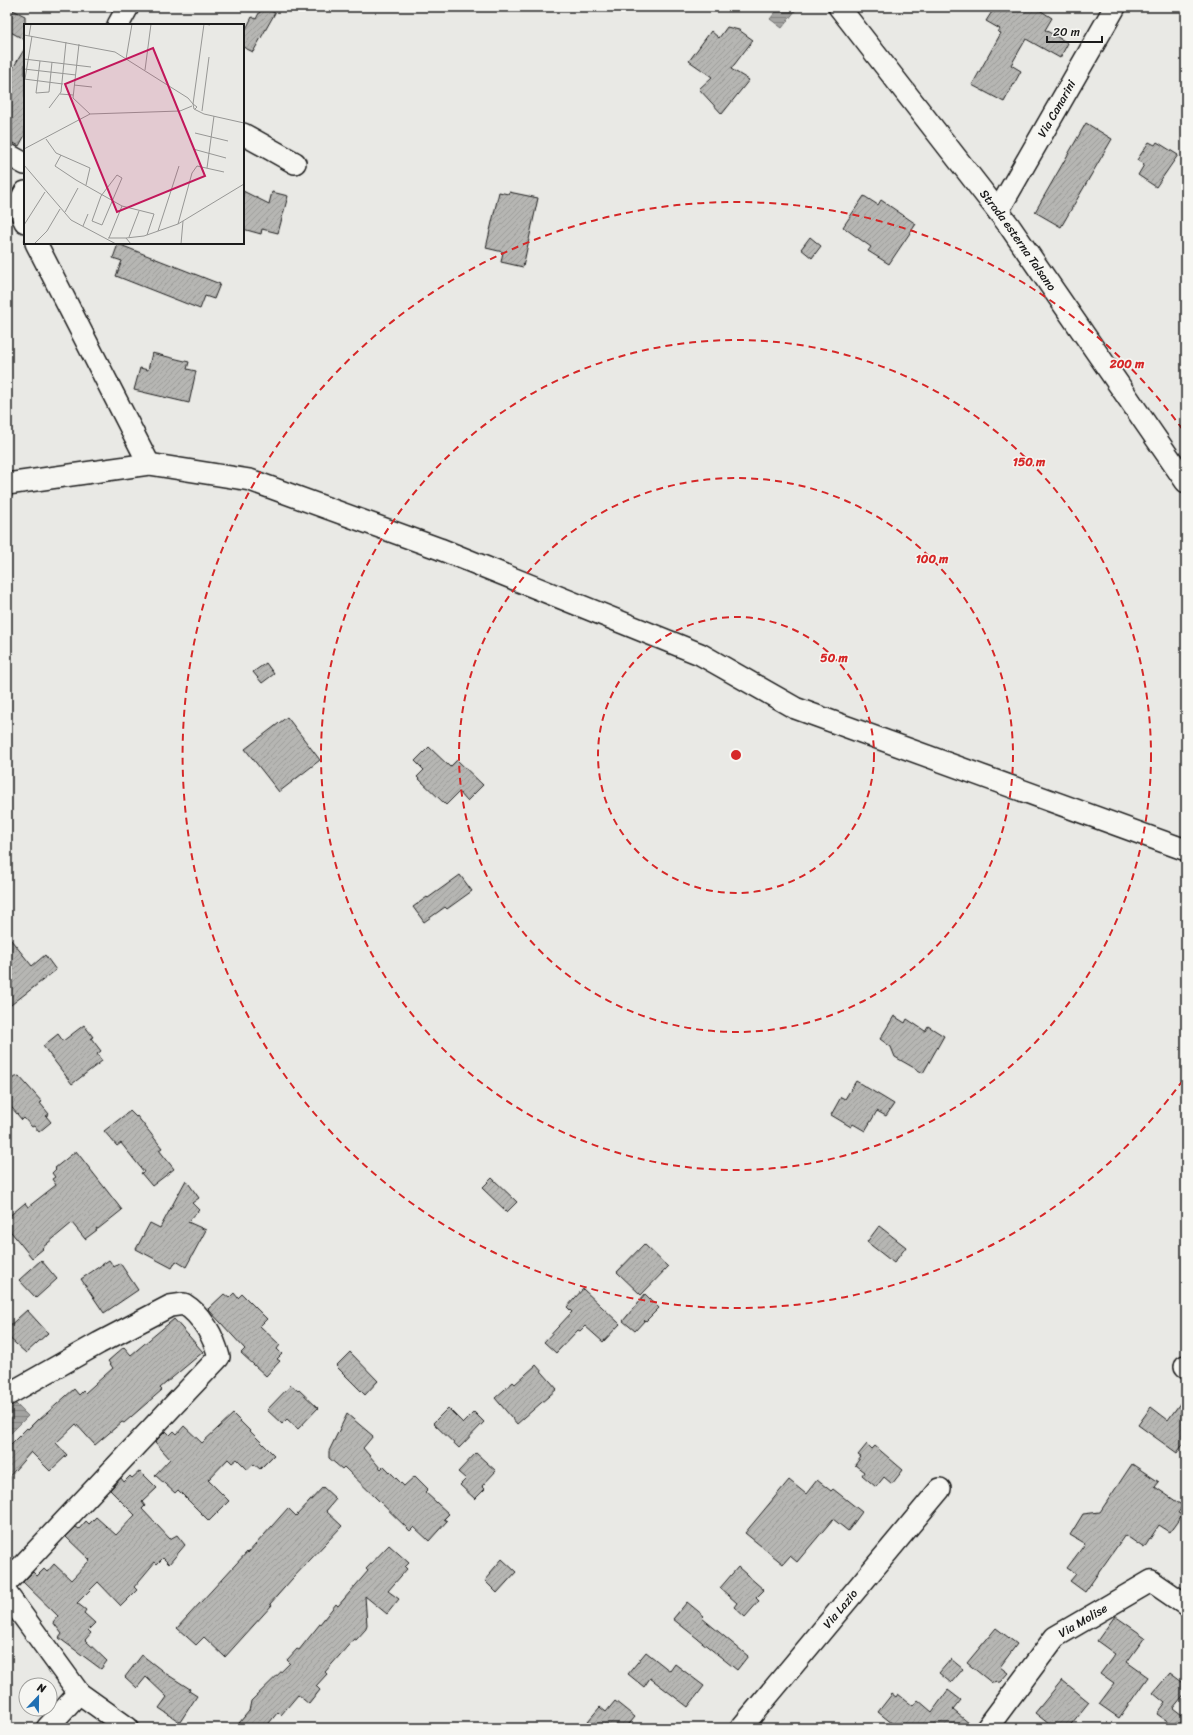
<svg xmlns="http://www.w3.org/2000/svg" width="1193" height="1735" font-family="Sriracha,sans-serif">
<style>
.water{fill:url(#water-rules);stroke:#6d6d6c}
.building{fill:url(#building-hatch);stroke:#1c1c1c}
.lines{fill:none;stroke-linecap:round;stroke-linejoin:round}
.minor-casing{stroke:#1c1c1c;stroke-width:24}
.minor{stroke:#f6f6f2;stroke-width:21}
.ring{fill:none;stroke:#d62828;stroke-width:2;stroke-dasharray:7 5}
.labels{text-anchor:middle;dominant-baseline:central;stroke-width:3;stroke-linejoin:round;paint-order:stroke}
.street-label{font-size:12px;fill:#1c1c1c;stroke:#f6f6f2}
.inset-road{fill:none;stroke:#979795;stroke-width:1}
.view{fill:#c2185b;fill-opacity:0.15;stroke:#c2185b;stroke-width:2}
.inset-edge{fill:none;stroke:#1c1c1c;stroke-width:2}
.centre{fill:#d62828;stroke:#f6f6f2;stroke-width:2}
.ring-label{font-size:12px;text-anchor:middle;font-weight:bold;fill:#d62828;stroke:#f6f6f2;stroke-width:3;stroke-linejoin:round;paint-order:stroke}
</style>
<defs>
<pattern id="water-rules" width="6" height="5" patternUnits="userSpaceOnUse"><rect width="6" height="5" fill="#a3a3a1"/><path d="M0 2.5h6" fill="none" stroke="#848482"/></pattern>
<pattern id="building-hatch" width="6" height="6" patternUnits="userSpaceOnUse"><rect width="6" height="6" fill="#b6b6b3"/><path d="M-1 1l2-2M0 6l6-6M5 7l2-2" fill="none" stroke="#9c9c99"/></pattern>
</defs>
<rect width="100%" height="100%" fill="#e9e9e5"/>
<filter id="ink" filterUnits="userSpaceOnUse"><feTurbulence type="fractalNoise" baseFrequency=".025" numOctaves="2"/><feDisplacementMap in="SourceGraphic" scale="8" xChannelSelector="R" yChannelSelector="G"/><feConvolveMatrix kernelMatrix="1 2 1 2 8 2 1 2 1" color-interpolation-filters="sRGB"/></filter>
<g filter="url(#ink)">
<!-- water -->
<g class="water">
<polygon points="780,7 798,7 782,28 770,19"/>
<polygon points="16,1404 28,1416 7,1437 7,1412"/>
</g>
<!-- building -->
<g class="building">
<polygon points="262,7 275,13 253,52 243,47 243,35 252,17 256,19"/>
<polygon points="995,7 1035,7 1052,18 1045,30 1068,43 1060,58 1026,39 1011,65 1021,71 1004,102 972,85 1001,33 998,32 1000,29 986,21"/>
<polygon points="13,10 25,16 25,40 7,30 7,12 11,14"/>
<polygon points="727,27 739,30 753,40 731,69 749,80 722,114 699,89 712,77 689,61 711,31 719,38"/>
<polygon points="25,48 25,135 19,146 7,139 7,78"/>
<polygon points="1086,123 1112,139 1061,227 1035,212"/>
<polygon points="1149,142 1155,145 1157,142 1178,155 1156,187 1138,175 1144,165 1137,160"/>
<polygon points="243,191 269,204 272,192 288,196 278,233 262,229 261,234 243,229"/>
<polygon points="499,192 508,194 509,192 538,198 523,267 501,262 503,252 486,248"/>
<polygon points="864,196 878,205 881,200 916,224 889,264 868,251 871,247 843,227"/>
<polygon points="810,237 821,246 812,258 801,249"/>
<polygon points="118,244 220,284 214,299 205,296 200,309 116,276 122,261 113,258"/>
<polygon points="152,353 189,362 187,369 196,371 189,403 134,390 140,368 148,370"/>
<polygon points="266,663 274,674 262,683 253,672"/>
<polygon points="287,717 320,760 279,792 245,749"/>
<polygon points="429,747 450,767 457,760 483,785 467,801 459,792 446,805 417,777 424,770 415,761"/>
<polygon points="460,875 472,891 447,909 445,907 424,922 413,907 427,897 428,898"/>
<polygon points="7,935 32,966 45,955 56,970 7,1008"/>
<polygon points="894,1016 905,1023 907,1019 925,1031 928,1026 944,1036 923,1073 895,1057 891,1047 880,1039"/>
<polygon points="84,1025 93,1037 91,1038 101,1051 97,1054 102,1061 72,1084 43,1046 58,1034 63,1041"/>
<polygon points="19,1076 42,1102 40,1103 49,1114 46,1116 51,1122 39,1132 34,1126 32,1127 24,1118 22,1120 7,1102 7,1080"/>
<polygon points="856,1081 894,1104 886,1116 877,1111 865,1131 853,1124 851,1127 831,1115 841,1097 845,1099"/>
<polygon points="130,1111 136,1117 137,1116 162,1148 159,1150 174,1169 152,1186 141,1173 144,1172 121,1143 117,1146 104,1131"/>
<polygon points="76,1151 122,1210 98,1229 96,1228 97,1230 85,1239 72,1223 42,1248 43,1249 32,1258 7,1227 7,1218 25,1203 28,1207 56,1185 52,1179 55,1177 52,1173 56,1169 55,1168"/>
<polygon points="492,1178 517,1202 507,1212 482,1188"/>
<polygon points="186,1180 199,1198 192,1203 199,1210 188,1222 206,1230 186,1267 176,1261 172,1268 136,1249 150,1223 160,1228"/>
<polygon points="879,1226 906,1247 894,1263 867,1242"/>
<polygon points="644,1244 668,1267 641,1295 617,1272"/>
<polygon points="41,1260 57,1279 36,1298 19,1280"/>
<polygon points="109,1260 114,1267 120,1263 138,1290 104,1313 81,1279"/>
<polygon points="583,1289 620,1324 603,1342 585,1326 580,1331 578,1330 556,1353 544,1342 572,1312 567,1307"/>
<polygon points="234,1293 238,1298 242,1294 267,1319 260,1326 280,1345 277,1349 282,1354 277,1359 280,1361 266,1376 241,1353 245,1349 208,1309 224,1294 229,1298"/>
<polygon points="645,1294 659,1308 646,1321 645,1320 635,1331 623,1321"/>
<polygon points="27,1310 48,1333 26,1353 7,1336 7,1328"/>
<polygon points="174,1319 203,1352 160,1388 162,1390 124,1423 122,1422 95,1445 76,1424 56,1443 67,1455 50,1471 31,1452 7,1479 7,1448 27,1428 28,1429 38,1419 39,1420 74,1389 79,1395 83,1391 85,1393 113,1368 108,1361 124,1347 131,1355"/>
<polygon points="350,1352 378,1381 365,1395 336,1366"/>
<polygon points="536,1365 557,1389 517,1424 495,1398 513,1382 515,1384"/>
<polygon points="291,1385 298,1391 299,1390 318,1408 298,1429 287,1419 282,1424 267,1410"/>
<polygon points="1186,1395 1186,1440 1177,1453 1138,1425 1151,1407 1168,1420"/>
<polygon points="448,1408 463,1423 474,1412 484,1422 459,1448 433,1423"/>
<polygon points="233,1414 274,1455 260,1469 254,1464 248,1470 237,1459 232,1463 228,1459 208,1480 229,1501 209,1521 178,1490 175,1493 155,1475 170,1459 155,1442 166,1431 170,1435 174,1431 177,1434 184,1426 202,1443"/>
<polygon points="347,1414 373,1436 363,1448 381,1469 384,1466 404,1486 415,1476 428,1489 425,1492 449,1514 444,1519 447,1521 429,1541 414,1527 410,1531 344,1467 342,1469 329,1458 329,1451"/>
<polygon points="867,1444 872,1449 875,1446 903,1470 892,1484 884,1477 876,1487 862,1475 864,1472 855,1465 861,1457 858,1455"/>
<polygon points="476,1453 496,1471 482,1486 485,1489 475,1499 460,1485 466,1479 458,1472"/>
<polygon points="1132,1464 1159,1482 1155,1487 1183,1506 1178,1513 1182,1515 1170,1532 1159,1525 1144,1548 1125,1535 1085,1592 1070,1581 1076,1574 1067,1568 1085,1544 1070,1535 1083,1514 1100,1512"/>
<polygon points="140,1471 157,1488 142,1502 145,1506 142,1509 170,1539 177,1535 185,1545 169,1564 163,1558 157,1564 155,1562 134,1587 137,1590 121,1606 98,1582 77,1603 86,1610 84,1613 95,1623 88,1630 91,1633 85,1640 107,1661 101,1669 59,1638 62,1634 53,1622 58,1616 23,1582 33,1572 37,1576 44,1569 47,1572 54,1564 71,1580 90,1560 66,1537 76,1527 79,1529 86,1521 89,1524 96,1517 116,1535 135,1515 110,1490 121,1478 124,1482 130,1476 132,1478"/>
<polygon points="789,1480 806,1494 817,1480 831,1491 833,1489 862,1512 848,1531 833,1519 797,1562 790,1556 783,1564 745,1533"/>
<polygon points="323,1487 336,1499 326,1511 342,1526 292,1579 270,1604 272,1605 225,1657 204,1637 196,1645 177,1628 247,1552 248,1553 288,1508 296,1516"/>
<polygon points="389,1545 409,1563 405,1567 407,1569 388,1591 399,1599 387,1614 365,1596 367,1625 365,1630 356,1640 354,1639 325,1672 327,1674 316,1686 320,1690 309,1704 298,1695 281,1715 278,1712 265,1728 235,1728 249,1711 251,1701 290,1663 287,1660 297,1649 299,1650 336,1604 338,1606 368,1571 366,1569"/>
<polygon points="502,1559 516,1572 497,1593 485,1581 491,1574 490,1573"/>
<polygon points="738,1567 764,1590 756,1598 759,1601 745,1617 734,1607 737,1603 720,1588"/>
<polygon points="687,1602 704,1616 702,1618 748,1656 737,1670 673,1619"/>
<polygon points="1115,1616 1145,1637 1127,1662 1148,1677 1119,1718 1099,1704 1114,1684 1100,1674 1115,1654 1097,1641"/>
<polygon points="996,1628 1017,1644 1000,1667 1008,1673 1000,1682 992,1683 967,1663"/>
<polygon points="646,1652 670,1671 675,1664 704,1686 688,1707 650,1678 644,1687 628,1674"/>
<polygon points="142,1655 165,1673 190,1689 189,1691 197,1696 180,1722 159,1708 167,1697 146,1677 137,1688 125,1677"/>
<polygon points="951,1659 963,1669 951,1683 939,1673"/>
<polygon points="1170,1673 1186,1685 1186,1692 1173,1708 1186,1718 1186,1728 1177,1728 1157,1714 1165,1703 1153,1693"/>
<polygon points="1062,1680 1089,1702 1068,1728 1054,1728 1035,1713"/>
<polygon points="948,1690 961,1700 953,1710 975,1728 898,1728 878,1712 892,1694 896,1697 898,1694 913,1706 918,1700 932,1712"/>
<polygon points="615,1701 635,1717 626,1728 598,1728 588,1721 600,1707 606,1712"/>
</g>
<g class="lines">
<defs>
<g id="minor">
<path id="s1" d="M839,7L1008,224L1186,482"/>
<polyline points="118,25 128,7"/>
<polyline points="243,134 295,163"/>
<polyline points="7,154 25,164"/>
<path d="M25,192C19,201 20,213 25,222"/>
<path id="s2" d="M998,211L1115,7"/>
<polyline points="36,243 149,464"/>
<polyline points="7,484 149,464 250,480 440,549 700,654 795,708 1186,850"/>
<polyline points="1185,1366 1186,1367"/>
<path d="M7,1395L99,1343L170,1306L184,1304C202,1315 214,1337 219,1357L7,1582"/>
<polyline points="7,1594 79,1693 128,1728"/>
<polyline points="47,1728 79,1693"/>
<path id="s3" d="M741,1728L940,1489"/>
<path id="s4" d="M987,1728L1055,1637L1151,1581L1186,1605"/>
</g>
</defs>
<!-- minor casing -->
<use href="#minor" class="minor-casing"/>
<!-- minor -->
<use href="#minor" class="minor"/>
</g>
</g>
<!-- distance rings -->
<g class="ring">
<circle cx="736" cy="755" r="138"/>
<circle cx="736" cy="755" r="277"/>
<circle cx="736" cy="755" r="415"/>
<path d="M1183 1080A553 553 0 1 1 1183 430"/>
</g>
<g class="labels">
<!-- street labels -->
<g class="street-label">
<text stroke="none"><textPath href="#s2" startOffset="118">Via Canarini</textPath></text>
<text stroke="none"><textPath href="#s1" startOffset="294">Strada esterna Talsano</textPath></text>
<text stroke="none"><textPath href="#s3" startOffset="155">Via Lazio</textPath></text>
<text stroke="none"><textPath href="#s4" startOffset="146">Via Molise</textPath></text>
</g>
</g>
<!-- overview -->
<g transform="translate(24 24)">
<rect width="220" height="220" fill="#e9e9e5"/>
<path class="inset-road" d="M0,11L91,28L164,74L169,80M5,12L7,0M55,20L49,74L66,90M0,35L67,43M102,35L108,0M16,37L12,69L25,68L28,38M0,45L52,51M121,46L127,0M0,55L39,60M1,55L8,12M50,61L68,63M36,70L49,71M169,80L180,0L186,1M25,84L37,68L42,18M171,85L173,83L169,80L170,85L180,90L220,99M178,87L185,33M171,109L204,117M22,115L32,129L66,144L62,161M0,125L66,90L156,87L168,82M169,125L202,134M37,131L31,142L52,156L98,182L130,190L123,211M0,141L47,196L92,220M183,144L190,92M93,151L98,154L78,201L68,197L77,172ZM41,188L54,164M154,200L168,149L173,142L200,148M0,201L21,168M59,202L64,190M134,207L155,142M105,213L115,187M84,214H102L107,220M85,214L98,182M102,214L120,212L154,200L220,160M10,220L23,207L36,185M157,220L159,197"/>
<path class="view" d="M129,24L181,152L93,188L41,60Z"/>
<rect width="220" height="220" class="inset-edge"/>
</g>
<circle cx="736" cy="755" r="6" class="centre"/>
<g class="ring-label">
<text x="1127" y="368">200 m</text>
<text x="1029" y="466">150 m</text>
<text x="932" y="563">100 m</text>
<text x="834" y="662">50 m</text>
</g>
<!-- margin -->
<rect width="1193" height="1735" fill="none" stroke="#f6f6f2" stroke-width="24"/>
<rect x="12" y="12" width="1169" height="1711" fill="none" stroke="#1c1c1c" stroke-width="1.5" filter="url(#ink)"/>
<!-- north arrow -->
<g transform="translate(38 1697) rotate(22)"><circle r="19" fill="#f6f6f2" stroke="#9f9f9c"/>
<path d="M0-3L7 15L0 10L-7 15Z" fill="#1f6fb2"/>
<text y="-6" font-size="11" font-weight="bold" text-anchor="middle" fill="#1c1c1c">N</text>
</g>
<!-- scale -->
<path d="M1047 36v6h55v-6" fill="none" stroke="#1c1c1c" stroke-width="2"/>
<text x="1053" y="36" font-size="12" fill="#1c1c1c" stroke="#f6f6f2" stroke-width="3" paint-order="stroke">20 m</text>
</svg>
